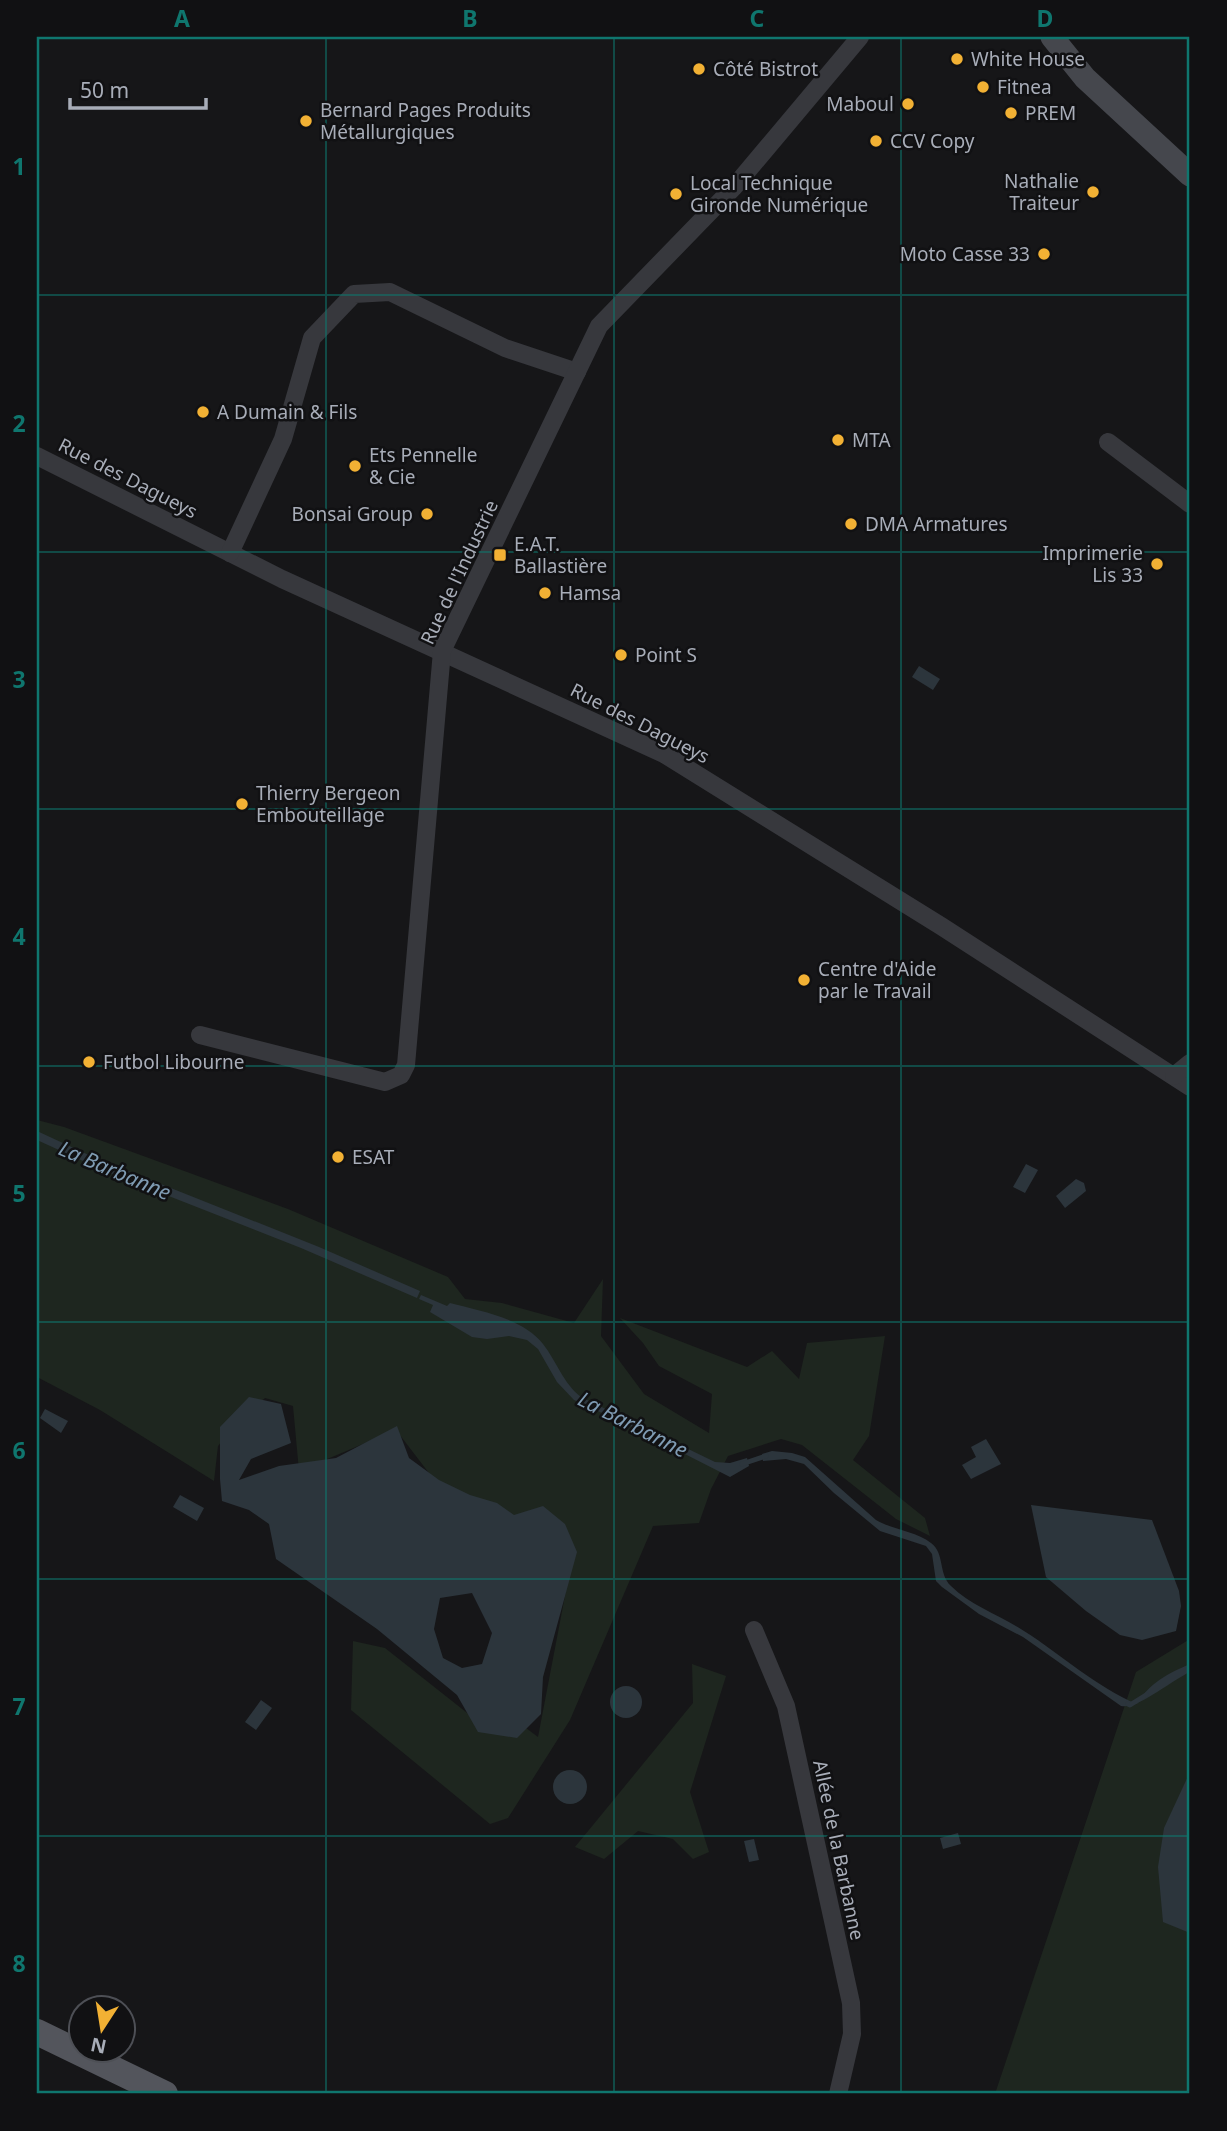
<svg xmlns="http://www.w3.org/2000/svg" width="1227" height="2131" font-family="'Noto Sans',sans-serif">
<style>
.green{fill:#1e261f}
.water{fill:#2c353c;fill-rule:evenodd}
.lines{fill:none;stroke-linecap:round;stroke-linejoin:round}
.stream{stroke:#2c353c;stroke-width:5}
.street{stroke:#37383d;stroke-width:18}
.secondary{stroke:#45474d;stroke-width:23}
.primary{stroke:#53555c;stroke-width:26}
.grid{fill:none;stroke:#0f766e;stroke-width:2;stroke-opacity:0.55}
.poi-dot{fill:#f2b134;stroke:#111113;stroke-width:2.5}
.labels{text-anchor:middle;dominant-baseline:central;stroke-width:5;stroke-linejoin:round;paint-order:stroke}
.poi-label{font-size:19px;fill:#a8adb8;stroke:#111113;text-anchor:start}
.street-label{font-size:19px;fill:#a8adb8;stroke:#111113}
.water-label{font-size:21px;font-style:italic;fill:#7f9bb3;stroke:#111113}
.neatline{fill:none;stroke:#0f766e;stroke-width:2.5}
.grid-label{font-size:23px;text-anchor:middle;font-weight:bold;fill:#0f766e}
</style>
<rect width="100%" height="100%" fill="#161618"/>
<!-- green -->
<g class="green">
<polygon points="37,1120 64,1127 288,1209 448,1277 465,1299 502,1303 574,1323 603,1279 601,1336 644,1394 709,1433 712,1394 659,1366 643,1343 620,1318 747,1367 772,1351 799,1379 807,1343 885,1336 869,1436 853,1460 925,1518 930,1536 896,1519 802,1445 781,1439 728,1456 711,1489 699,1523 653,1526 570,1720 508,1818 490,1824 351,1710 353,1641 385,1648 471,1716 498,1707 538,1737 568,1580 455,1507 396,1430 299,1471 293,1406 265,1398 236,1424 218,1446 214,1481 100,1410 37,1377"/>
<polygon points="1190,1639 1190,2094 995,2094 1136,1672"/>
<polygon points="692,1664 726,1676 690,1792 709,1852 693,1859 673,1839 638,1831 604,1859 575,1847 693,1703"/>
</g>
<!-- water -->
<g class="water">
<polygon points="919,666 940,679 933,690 912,677"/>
<polygon points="37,1131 93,1157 319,1247 420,1291 417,1298 301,1248 105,1171 37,1140"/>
<polygon points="1026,1164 1038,1170 1025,1193 1013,1187"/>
<polygon points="1076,1179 1084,1183 1086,1191 1065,1208 1056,1196"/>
<path d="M421,1295L447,1306L450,1303C480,1311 523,1318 543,1344C557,1362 563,1383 581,1397L715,1462L730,1463L747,1458L749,1466L730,1477L626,1424L574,1400L557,1382L538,1349L527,1340L509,1336L487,1339L472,1337L430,1312L433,1305L419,1299Z"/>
<path d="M249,1397L281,1404L291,1443L251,1459L239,1480L279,1466L336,1458L397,1426L409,1458L439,1480L470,1495L497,1503L514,1515L543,1506L565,1524L577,1552L543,1677L541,1714L517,1738L478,1732L457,1695L377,1629L276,1559L269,1524L249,1510L222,1501L220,1479V1427ZM472,1593L492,1633L482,1664L462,1668L443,1658L434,1629L440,1598Z"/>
<polygon points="45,1409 68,1421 61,1433 40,1418"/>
<polygon points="986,1439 1001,1464 971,1479 962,1465 976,1457 971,1447"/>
<path d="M772,1451L792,1453L805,1457L876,1520C893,1530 916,1531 931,1543C945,1553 938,1574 951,1586C971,1606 1000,1615 1024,1631C1062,1655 1096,1687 1137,1704C1149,1683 1169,1673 1190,1664V1672C1172,1680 1137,1710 1121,1706L1023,1637L979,1614L942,1587L936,1581L932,1554L926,1546L880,1531L834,1493L804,1464L786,1459L763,1461L762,1454Z"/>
<polygon points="180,1495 204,1508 197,1521 173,1507"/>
<polygon points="1031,1505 1152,1520 1179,1591 1181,1606 1176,1631 1142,1640 1120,1635 1086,1611 1046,1577"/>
<circle cx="626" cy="1702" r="16"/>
<polygon points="261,1700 272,1708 256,1730 245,1722"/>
<circle cx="570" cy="1787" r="17"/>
<polygon points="1190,1772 1190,1933 1163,1922 1158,1867 1164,1828"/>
<polygon points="958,1833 961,1844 943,1849 940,1838"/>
<polygon points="754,1839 759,1860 749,1862 744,1841"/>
</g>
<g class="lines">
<!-- stream -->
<g class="stream">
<polyline points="742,1464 766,1456"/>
<polyline points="1128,1704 1130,1705 1146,1695"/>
</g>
<!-- street -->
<g class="street">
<polyline points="1108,442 1190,504"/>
<polyline points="37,456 282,579 664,754 941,926 1190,1087"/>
<polyline points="230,553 283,439 312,338 354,294 390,292 505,348 577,372"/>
<polyline points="200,1035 385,1082 401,1075 406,1065 442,651 599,326 734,187 860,37"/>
<polyline points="1174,1076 1190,1063"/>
<polyline points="754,1630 786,1706 851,2003 852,2034 838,2094"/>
</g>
<!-- secondary -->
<polyline class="secondary" points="1052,37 1085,78 1190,175"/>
<!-- primary -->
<polyline class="primary" points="37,2032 165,2094"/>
</g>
<!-- grid -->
<path class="grid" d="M326,37V2094M614,37V2094M901,37V2094M37,295H1190M37,552H1190M37,809H1190M37,1066H1190M37,1322H1190M37,1579H1190M37,1836H1190"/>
<!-- markers -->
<g class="poi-dot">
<circle cx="957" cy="59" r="7"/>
<circle cx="699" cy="69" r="7"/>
<circle cx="983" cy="87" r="7"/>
<circle cx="908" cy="104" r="7"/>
<circle cx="1011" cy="113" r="7"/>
<circle cx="306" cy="121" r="7"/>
<circle cx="876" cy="141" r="7"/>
<circle cx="1093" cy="192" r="7"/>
<circle cx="676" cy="194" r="7"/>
<circle cx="1044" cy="254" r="7"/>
<circle cx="203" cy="412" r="7"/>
<circle cx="838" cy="440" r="7"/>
<circle cx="355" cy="466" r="7"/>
<circle cx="427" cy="514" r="7"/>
<circle cx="851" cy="524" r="7"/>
<rect x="493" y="548" width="14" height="14" rx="3.5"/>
<circle cx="1157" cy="564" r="7"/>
<circle cx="545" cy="593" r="7"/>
<circle cx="621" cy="655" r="7"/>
<circle cx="242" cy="804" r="7"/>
<circle cx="804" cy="980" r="7"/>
<circle cx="89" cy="1062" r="7"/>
<circle cx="338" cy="1157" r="7"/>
</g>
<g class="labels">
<!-- poi labels -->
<g class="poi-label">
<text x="971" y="59">White House</text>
<text x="713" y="69">Côté Bistrot</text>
<text x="997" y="87">Fitnea</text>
<text x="894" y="104" text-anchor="end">Maboul</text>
<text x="320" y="110">Bernard Pages Produits<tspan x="320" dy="22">Métallurgiques</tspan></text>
<text x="1025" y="113">PREM</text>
<text x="890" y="141">CCV Copy</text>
<text x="1079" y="181" text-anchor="end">Nathalie<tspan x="1079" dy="22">Traiteur</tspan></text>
<text x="690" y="183">Local Technique<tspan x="690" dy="22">Gironde Numérique</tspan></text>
<text x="1030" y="254" text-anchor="end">Moto Casse 33</text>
<text x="217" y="412">A Dumain &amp; Fils</text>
<text x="852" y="440">MTA</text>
<text x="369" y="455">Ets Pennelle<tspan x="369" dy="22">&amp; Cie</tspan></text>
<text x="413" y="514" text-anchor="end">Bonsai Group</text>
<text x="865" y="524">DMA Armatures</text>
<text x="514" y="544">E.A.T.<tspan x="514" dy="22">Ballastière</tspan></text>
<text x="1143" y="553" text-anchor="end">Imprimerie<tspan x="1143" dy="22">Lis 33</tspan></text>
<text x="559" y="593">Hamsa</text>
<text x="635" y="655">Point S</text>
<text x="256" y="793">Thierry Bergeon<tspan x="256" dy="22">Embouteillage</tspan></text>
<text x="818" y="969">Centre d'Aide<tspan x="818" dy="22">par le Travail</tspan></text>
<text x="103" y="1062">Futbol Libourne</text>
<text x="352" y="1157">ESAT</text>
</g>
<!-- street labels -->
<g class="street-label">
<text transform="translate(128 478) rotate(27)">Rue des Dagueys</text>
<text transform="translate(459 572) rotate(-65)">Rue de l'Industrie</text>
<text transform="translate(640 723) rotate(27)">Rue des Dagueys</text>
<text transform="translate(839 1850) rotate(78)">Allée de la Barbanne</text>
</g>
<!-- water labels -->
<g class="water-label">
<text transform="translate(115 1170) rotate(23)">La Barbanne</text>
<text transform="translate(633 1424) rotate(27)">La Barbanne</text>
</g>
</g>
<!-- border -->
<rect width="1227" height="2131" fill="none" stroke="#111113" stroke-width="77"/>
<!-- north arrow -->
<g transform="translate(102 2029) rotate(192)"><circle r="33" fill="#111113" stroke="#4d4f55" stroke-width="2"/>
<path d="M0-5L12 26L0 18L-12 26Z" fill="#f2b134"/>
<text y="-10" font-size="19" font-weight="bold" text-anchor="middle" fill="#a8adb8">N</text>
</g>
<!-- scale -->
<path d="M70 98v10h136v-10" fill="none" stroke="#a8adb8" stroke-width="3.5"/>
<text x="80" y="98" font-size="21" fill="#a8adb8" stroke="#111113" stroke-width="5" paint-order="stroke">50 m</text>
<rect x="38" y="38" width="1150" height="2054" class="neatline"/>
<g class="grid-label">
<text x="182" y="27">A</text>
<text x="470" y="27">B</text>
<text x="757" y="27">C</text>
<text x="1045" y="27">D</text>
<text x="19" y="175">1</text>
<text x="19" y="432">2</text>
<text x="19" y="688">3</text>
<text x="19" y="945">4</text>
<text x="19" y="1202">5</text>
<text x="19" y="1459">6</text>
<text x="19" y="1715">7</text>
<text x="19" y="1972">8</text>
</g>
</svg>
